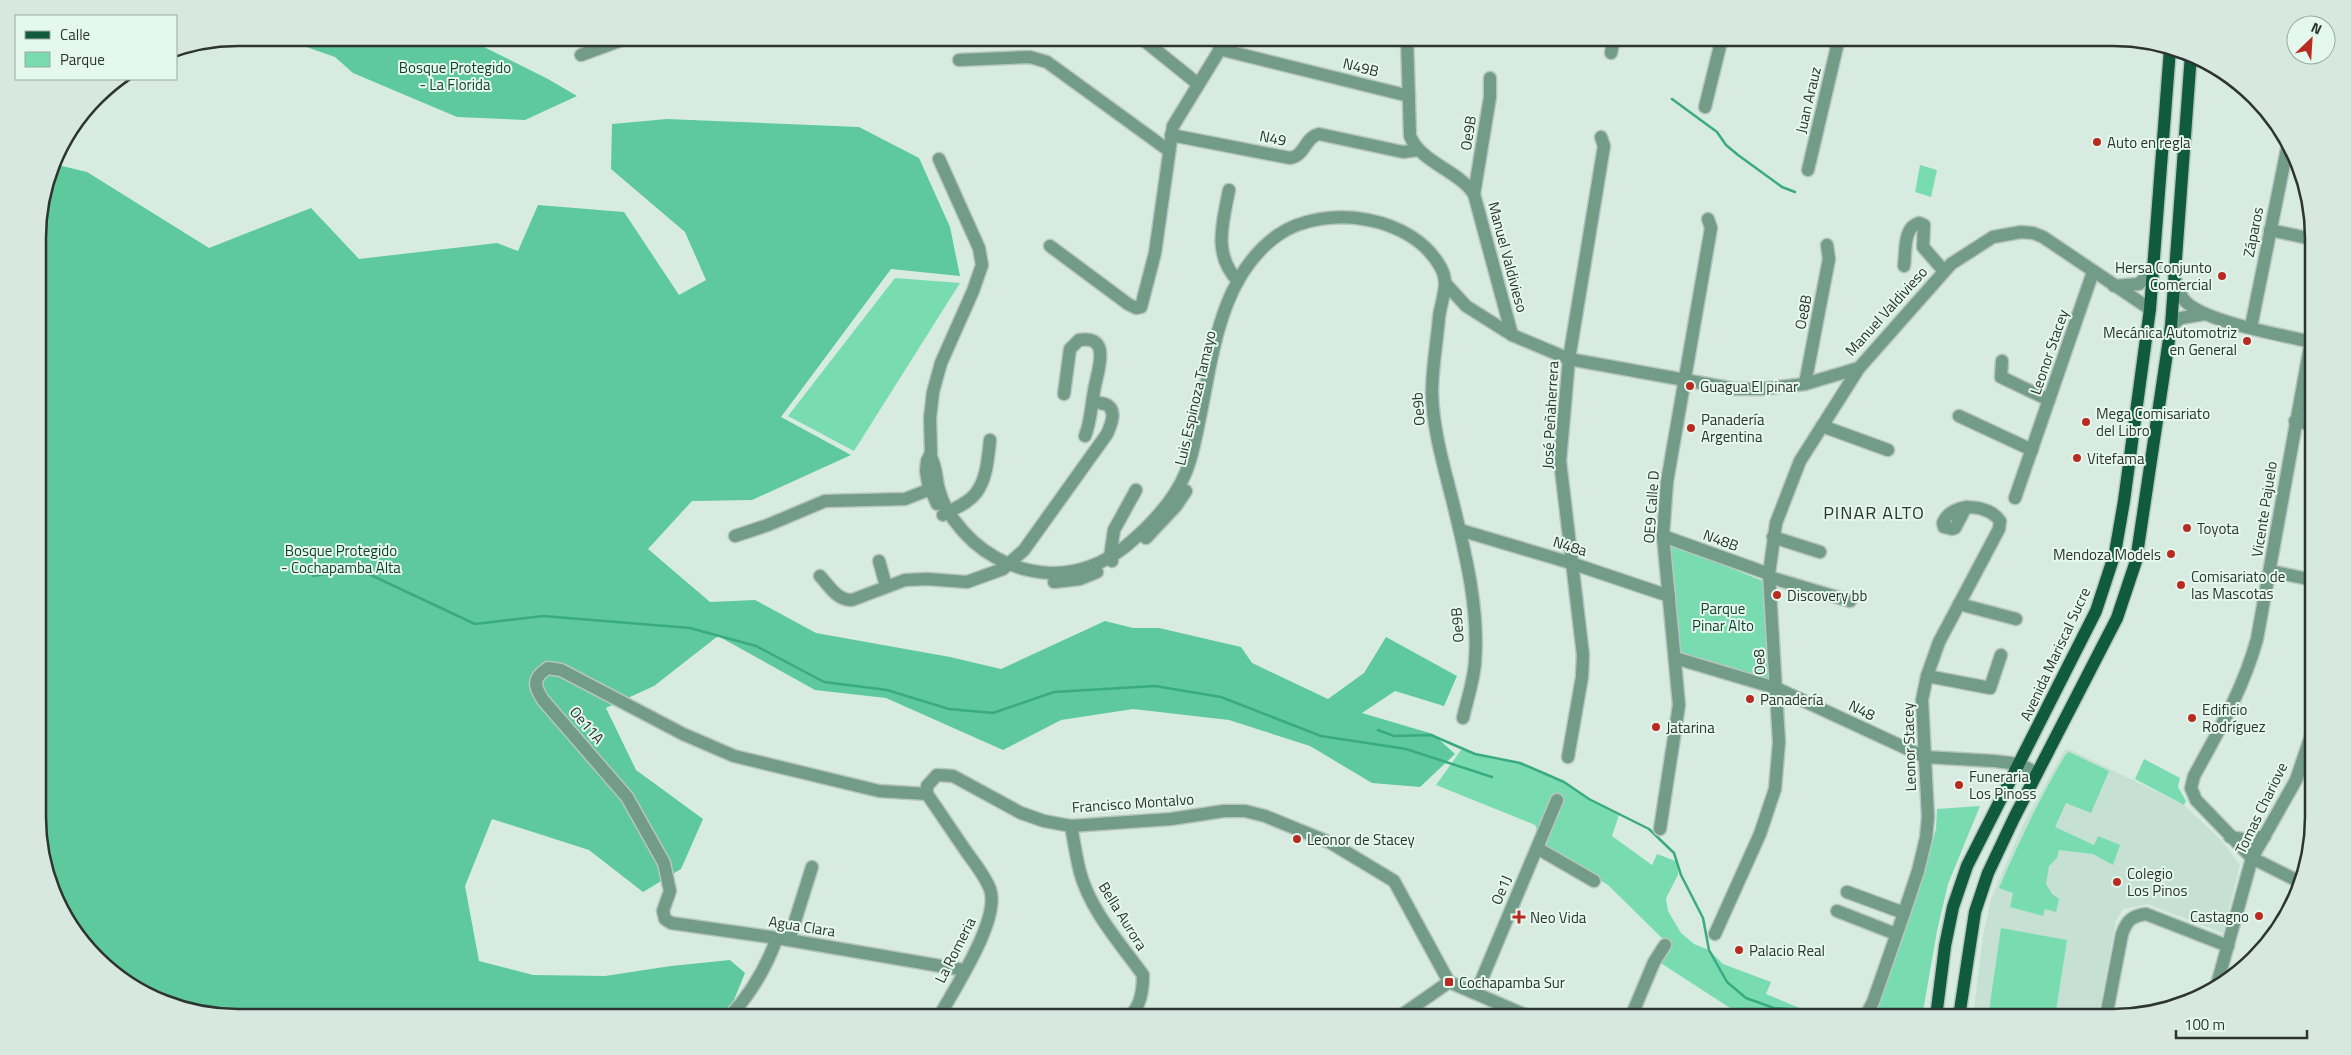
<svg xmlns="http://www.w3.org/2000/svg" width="2351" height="1055" font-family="'Titillium Web',sans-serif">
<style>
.built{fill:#c6e0d3}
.green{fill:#79dcb1}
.forest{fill:#5dc99c}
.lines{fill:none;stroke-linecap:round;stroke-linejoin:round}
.stream{stroke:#3aab80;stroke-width:2.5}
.minor-casing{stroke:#b6c6be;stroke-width:15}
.major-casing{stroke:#b6c6be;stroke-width:15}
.minor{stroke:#729b88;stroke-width:12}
.major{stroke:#105a40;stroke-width:12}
.poi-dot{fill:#b92b21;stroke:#e5f8ee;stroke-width:2}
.labels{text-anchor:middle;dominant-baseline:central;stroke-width:4;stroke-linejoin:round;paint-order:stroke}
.park-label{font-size:15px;fill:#103f2d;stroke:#e5f8ee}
.street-label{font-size:15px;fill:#2d3431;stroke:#e5f8ee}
.poi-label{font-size:15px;fill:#2d3431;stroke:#e5f8ee;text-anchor:start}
.quarter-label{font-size:18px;letter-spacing:1px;fill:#2d3431;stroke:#e5f8ee}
.rim{fill:none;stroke:#2d3431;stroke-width:2.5}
</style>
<rect width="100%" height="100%" fill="#d8ebe1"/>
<!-- built -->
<polygon class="built" points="2069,749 2184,805 2221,840 2240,865 2223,933 2147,904 2123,909 2116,921 2098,1017 1973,1017 1983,936 1991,899 2023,825 2064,751"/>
<!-- green -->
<g class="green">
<polygon points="2006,38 2047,38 2045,47"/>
<polygon points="1920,165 1937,170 1931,197 1915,192"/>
<polygon points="895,278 960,283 854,451 788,416"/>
<polygon points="1663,541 1768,583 1773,684 1680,655"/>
<path d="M1461,750C1472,750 1483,757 1494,759C1502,761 1512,761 1520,763C1557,773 1586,799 1619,815L1612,836L1652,865L1657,854L1678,862V875L1666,898L1668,911L1681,933L1694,944L1709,950L1723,964L1771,982L1766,994L1821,1017H1744L1656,960L1669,945L1608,885L1543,845L1535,825L1436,785Z"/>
<path d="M2069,752L2109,771L2091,813L2066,803L2055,827L2094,845L2098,836L2120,845L2113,865L2093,854L2059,850L2057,858L2049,866L2046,884L2052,894L2059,899L2056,912L2045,909L2043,916L2010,907L2013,893L1999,888C2019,842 2040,797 2066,754Z"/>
<polygon points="2144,759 2180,778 2178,787 2186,801 2184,805 2135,779"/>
<polygon points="1980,806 1948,884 1937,931 1922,1017 1862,1017 1921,882 1936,829 1937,809"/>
<polygon points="2001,928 2067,940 2055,1017 1988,1017"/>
</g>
<!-- forest -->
<g class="forest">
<polygon points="281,38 466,38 548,79 577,96 525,120 457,117 353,73 335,57"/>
<polygon points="667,119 859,127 919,158 950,227 960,276 891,269 781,417 851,455 752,500 692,501 648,549 710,602 755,600 816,633 950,657 1001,669 1105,621 1133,628 1159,628 1241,647 1252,663 1328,699 1364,673 1386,637 1457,676 1444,706 1395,691 1362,713 1433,734 1455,754 1420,787 1372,783 1310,746 1229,720 1133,709 1061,720 1003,750 886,698 815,690 718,636 654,686 606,708 636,770 703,819 681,869 643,892 589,850 492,819 465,886 479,961 533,975 605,976 671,966 730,960 745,973 727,1017 239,1017 161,1002 116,976 79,939 53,894 39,843 38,225 54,164 87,172 209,248 311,208 359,259 497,243 518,251 538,205 624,212 679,295 706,280 685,232 611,169 612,124"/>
</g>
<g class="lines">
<!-- stream -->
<g class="stream">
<polyline points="1672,99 1717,132 1726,145 1738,155 1782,187 1795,192"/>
<polyline points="313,576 358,569 475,624 543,616 690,628 756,646 824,682 887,690 949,709 993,713 1054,692 1155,686 1221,697 1321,736 1406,749 1492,777"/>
<polyline points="1378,730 1394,736 1431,735 1475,754 1520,763 1564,782 1589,799 1649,829 1674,853 1681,875 1703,918 1709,950 1727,982 1746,998 1774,1008 1810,1011 1821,1017"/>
</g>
<defs>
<g id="minor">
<polyline points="1141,38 1198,84"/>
<path d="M1407,38L1410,136C1421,163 1458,170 1474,194L1512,335"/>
<polyline points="1219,49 1409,96"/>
<polyline points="1611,53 1614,38"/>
<polyline points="581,55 627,38"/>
<polyline points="959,60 1030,57 1047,62 1168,150"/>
<polyline points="1705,107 1722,38"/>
<path d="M1171,135L1290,158C1305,156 1305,137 1319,134L1403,152L1418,150"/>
<polyline points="1808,170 1839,38"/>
<path d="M1229,190C1223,222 1212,254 1238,281"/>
<polyline points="1474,194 1490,97 1490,78"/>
<polyline points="2270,230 2312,239"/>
<polyline points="1050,246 1128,304 1136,308 1141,307 1155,253 1173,126 1227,38"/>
<path d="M1904,266C1906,252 1903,227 1919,223L1924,225L1923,247L1944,271"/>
<path d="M2174,276C2177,284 2179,294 2185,301C2204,322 2283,335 2312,342"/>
<polyline points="1446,284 1466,306 1512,335 1569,359 1735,389 1761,389 1805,384 1859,368"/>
<polyline points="2114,286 2139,284 2154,267"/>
<polyline points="2171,326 2181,318 2205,314"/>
<polyline points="2251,327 2288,144"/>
<polyline points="2002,361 2001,377 2049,400"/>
<polyline points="1805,384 1829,259 1827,245"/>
<path d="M1064,394L1070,349L1079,340C1114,334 1096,375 1094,391C1091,407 1091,421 1085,436"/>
<polyline points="1959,416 2032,450"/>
<polyline points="2295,421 2312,425"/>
<polyline points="1822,426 1888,450"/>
<path d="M930,455C936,465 936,475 938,486C941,498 946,510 954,520C977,552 1011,571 1050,573C1078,574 1105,563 1126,546C1150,526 1174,501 1186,472C1193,455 1196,436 1200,417C1213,354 1220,276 1278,235C1325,203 1413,215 1441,268C1450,284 1441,301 1439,317C1437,342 1432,368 1432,393C1433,433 1446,473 1455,511C1467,560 1479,612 1475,662C1474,680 1467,700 1463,718"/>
<polyline points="2015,498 2093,272"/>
<polyline points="937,504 928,483 926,471 927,461 931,453 930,418 933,392 941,363 973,291 982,265 979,248 939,159"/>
<path d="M943,515C954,508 968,504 976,493C987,479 988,457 990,440"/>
<polyline points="1460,530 1571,563 1669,596"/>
<polyline points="735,536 768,525 825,501 905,499 936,487"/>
<polyline points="1663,536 1769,574"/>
<polyline points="1773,537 1820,552"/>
<polyline points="1146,538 1176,506 1186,491"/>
<polyline points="879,561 886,586"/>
<polyline points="1112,561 1110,557 1114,530 1136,490"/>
<polyline points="2270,571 2313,580"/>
<path d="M820,576C830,587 837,600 852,600L905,580L927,579L967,582L1003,569L1024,550L1107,434C1111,425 1118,409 1105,404C1100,403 1097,403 1093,400"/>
<polyline points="1769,577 1850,601"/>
<polyline points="1054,582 1080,579 1097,572"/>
<polyline points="1959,604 2016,619"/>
<polyline points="1675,658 1776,688 1925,757 1994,761 2019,764 2037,773"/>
<polyline points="1927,676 1990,688 2001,655"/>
<polyline points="1568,757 1582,677 1583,655 1560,461 1569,359 1604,146 1601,137"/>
<path d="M927,794L879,791L734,756L683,734L561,670L548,668C532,678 534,686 543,700L627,797L664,863L670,891L663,911L665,919L671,923L777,938L964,970"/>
<path d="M1071,826C1074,841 1076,857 1080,872C1090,910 1120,943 1143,975C1143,990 1141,1008 1128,1017"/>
<polyline points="1660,829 1679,705 1663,536 1667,482 1711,228 1708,219"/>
<polyline points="2230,837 2248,840 2265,836"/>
<polyline points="1537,848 1594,881"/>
<path d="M2300,882L2252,858L2196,800L2191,788L2194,776C2219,730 2243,690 2257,639L2311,341"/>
<polyline points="1847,892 1904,913"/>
<polyline points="1837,911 1896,934"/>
<polyline points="1715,934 1760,834 1775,789 1779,742 1769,574 1776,523 1800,461 1859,368 1951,264 1993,237 2021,232 2033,233 2043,237 2150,309"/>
<polyline points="789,940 812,867"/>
<polyline points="2216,988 2252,858 2296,780 2313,730"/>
<polyline points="1476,993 1557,800"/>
<path d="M729,1017C751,994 766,968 777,938"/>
<path d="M939,1017C954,989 1001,919 990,889C985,876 976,865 968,854C954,834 941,814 927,794V786L937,775L953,776L1021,813L1044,821L1071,826L1171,819L1224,811H1245L1265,816L1331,843L1394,881L1449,982L1530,1017"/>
<polyline points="1399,1017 1449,982"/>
<polyline points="1631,1017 1654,962 1665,945"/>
<path d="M1865,1017L1873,1002L1904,913L1918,871L1926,838L1928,817L1922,700L1927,676L1939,642L1999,529L2000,521C1989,504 1952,501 1943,523L1944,527L1952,529L1955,528L1966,507"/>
<path d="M2106,1017L2122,934C2127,920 2132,916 2146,914L2228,946"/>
</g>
<g id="major">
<polyline points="1936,1017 1945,946 1953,907 1967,866 2096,611 2115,553 2124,501 2150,309 2170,49"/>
<polyline points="1959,1017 1975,912 1988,873 2014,818 2117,618 2136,561 2171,326 2191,54"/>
</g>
</defs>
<!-- minor casing -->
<use href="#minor" class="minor-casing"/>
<!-- major casing -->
<use href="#major" class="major-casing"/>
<!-- minor -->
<use href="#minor" class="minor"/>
<!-- major -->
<use href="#major" class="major"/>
</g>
<!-- markers -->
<g class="poi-dot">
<circle cx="2097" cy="142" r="5"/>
<circle cx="2222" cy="276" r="5"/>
<circle cx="2247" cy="341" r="5"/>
<circle cx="1690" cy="386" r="5"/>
<circle cx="2086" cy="422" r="5"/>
<circle cx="1691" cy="428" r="5"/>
<circle cx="2077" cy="458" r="5"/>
<circle cx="2187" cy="528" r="5"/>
<circle cx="2171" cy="554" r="5"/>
<circle cx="2181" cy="585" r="5"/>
<circle cx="1777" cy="595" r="5"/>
<circle cx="1750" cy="699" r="5"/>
<circle cx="2192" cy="718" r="5"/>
<circle cx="1656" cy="727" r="5"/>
<circle cx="1959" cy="785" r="5"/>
<circle cx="1297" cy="839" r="5"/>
<circle cx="2117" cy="882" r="5"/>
<circle cx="2259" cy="916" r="5"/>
<path d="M1516.5 909.5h5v5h5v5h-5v5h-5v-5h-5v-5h5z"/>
<circle cx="1739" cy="950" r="5"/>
<rect x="1444" y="977" width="10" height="10" rx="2.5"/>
</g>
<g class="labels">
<!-- park labels -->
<g class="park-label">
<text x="455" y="67">Bosque Protegido<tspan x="455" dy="17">- La Florida</tspan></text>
<text x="341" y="550">Bosque Protegido<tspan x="341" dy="17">- Cochapamba Alta</tspan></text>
<text x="1723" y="608">Parque<tspan x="1723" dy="17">Pinar Alto</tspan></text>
</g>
<!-- street labels -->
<g class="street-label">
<text transform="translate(1361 67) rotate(14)">N49B</text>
<text transform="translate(1808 100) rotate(-77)">Juan Arauz</text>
<text transform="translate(1468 133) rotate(-81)">Oe9B</text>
<text transform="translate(1273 138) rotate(11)">N49</text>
<text transform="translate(2253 232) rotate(-79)">Záparos</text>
<text transform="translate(1508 257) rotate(75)">Manuel Valdivieso</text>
<text transform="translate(1886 311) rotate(-48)">Manuel Valdivieso</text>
<text transform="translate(1803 312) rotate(-79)">Oe8B</text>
<text transform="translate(2049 352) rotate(-71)">Leonor Stacey</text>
<text transform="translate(1195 398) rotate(-77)">Luis Espinoza Tamayo</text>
<text transform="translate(1418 409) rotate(-94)">Oe9b</text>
<text transform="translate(1550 415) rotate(-87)">José Peñaherrera</text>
<text transform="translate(1651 507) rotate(-86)">OE9 Calle D</text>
<text transform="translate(2264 509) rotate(-81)">Vicente Pajuelo</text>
<text transform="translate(1721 540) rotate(20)">N48B</text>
<text transform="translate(1570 546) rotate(17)">N48a</text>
<text transform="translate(1457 625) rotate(-94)">Oe9B</text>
<text transform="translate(2055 654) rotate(-65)">Avenida Mariscal Sucre</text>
<text transform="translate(1759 662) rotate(-93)">Oe8</text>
<text transform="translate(1862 710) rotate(25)">N48</text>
<text transform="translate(587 725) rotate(49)">Oe11A</text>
<text transform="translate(1909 747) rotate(-92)">Leonor Stacey</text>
<text transform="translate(1133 803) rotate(-4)">Francisco Montalvo</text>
<text transform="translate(2261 808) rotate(-64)">Tomas Chariove</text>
<text transform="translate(1501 890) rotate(-67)">Oe1J</text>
<text transform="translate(1123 916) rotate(58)">Bella Aurora</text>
<text transform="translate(802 926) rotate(9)">Agua Clara</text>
<text transform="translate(955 950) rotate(-63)">La Romeria</text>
</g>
<!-- poi labels -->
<g class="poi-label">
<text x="2107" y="142">Auto en regla</text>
<text x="2212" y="267" text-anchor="end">Hersa Conjunto<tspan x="2212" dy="17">Comercial</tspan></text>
<text x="2237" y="332" text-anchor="end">Mecánica Automotriz<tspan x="2237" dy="17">en General</tspan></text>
<text x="1700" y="386">Guagua El pinar</text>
<text x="2096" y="413">Mega Comisariato<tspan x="2096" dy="17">del Libro</tspan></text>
<text x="1701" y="419">Panadería<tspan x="1701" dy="17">Argentina</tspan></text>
<text x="2087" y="458">Vitefama</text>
<text x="2197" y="528">Toyota</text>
<text x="2161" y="554" text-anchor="end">Mendoza Models</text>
<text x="2191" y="576">Comisariato de<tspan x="2191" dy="17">las Mascotas</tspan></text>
<text x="1787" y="595">Discovery bb</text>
<text x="1760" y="699">Panadería</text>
<text x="2202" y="709">Edificio<tspan x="2202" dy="17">Rodríguez</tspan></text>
<text x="1666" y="727">Jatarina</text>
<text x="1969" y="776">Funeraria<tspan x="1969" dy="17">Los Pinoss</tspan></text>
<text x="1307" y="839">Leonor de Stacey</text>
<text x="2127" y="873">Colegio<tspan x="2127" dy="17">Los Pinos</tspan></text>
<text x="2249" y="916" text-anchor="end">Castagno</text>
<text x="1530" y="917">Neo Vida</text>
<text x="1749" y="950">Palacio Real</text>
<text x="1459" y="982">Cochapamba Sur</text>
</g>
<!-- quarter labels -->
<g class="quarter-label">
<text x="1874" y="512">PINAR ALTO</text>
</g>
</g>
<!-- crop -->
<path d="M0 0H2351V1055H0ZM238 46H2113A192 192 0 0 1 2305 238V817A192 192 0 0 1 2113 1009H238A192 192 0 0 1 46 817V238A192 192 0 0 1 238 46Z" fill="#d6e8df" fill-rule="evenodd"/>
<path class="rim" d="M238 46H2113A192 192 0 0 1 2305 238V817A192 192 0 0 1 2113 1009H238A192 192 0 0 1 46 817V238A192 192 0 0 1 238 46Z"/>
<!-- legend -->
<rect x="15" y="15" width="162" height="65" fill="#e5f8ee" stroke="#9baaa2"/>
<rect x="25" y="31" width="25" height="8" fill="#105a40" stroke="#9baaa2"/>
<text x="60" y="40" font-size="15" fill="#2d3431">Calle</text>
<rect x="25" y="52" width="25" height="15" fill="#79dcb1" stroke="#9baaa2"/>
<text x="60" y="65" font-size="15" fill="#2d3431">Parque</text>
<!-- north arrow -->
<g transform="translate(2311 40) rotate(25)"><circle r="24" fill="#e5f8ee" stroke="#9baaa2"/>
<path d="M0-4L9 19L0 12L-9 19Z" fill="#b92b21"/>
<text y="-8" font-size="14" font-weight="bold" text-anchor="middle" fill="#2d3431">N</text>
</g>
<!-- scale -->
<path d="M2176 1030v8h131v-8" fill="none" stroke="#2d3431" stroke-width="2.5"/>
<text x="2184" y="1030" font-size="15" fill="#2d3431" stroke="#e5f8ee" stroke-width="4" paint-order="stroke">100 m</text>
</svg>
